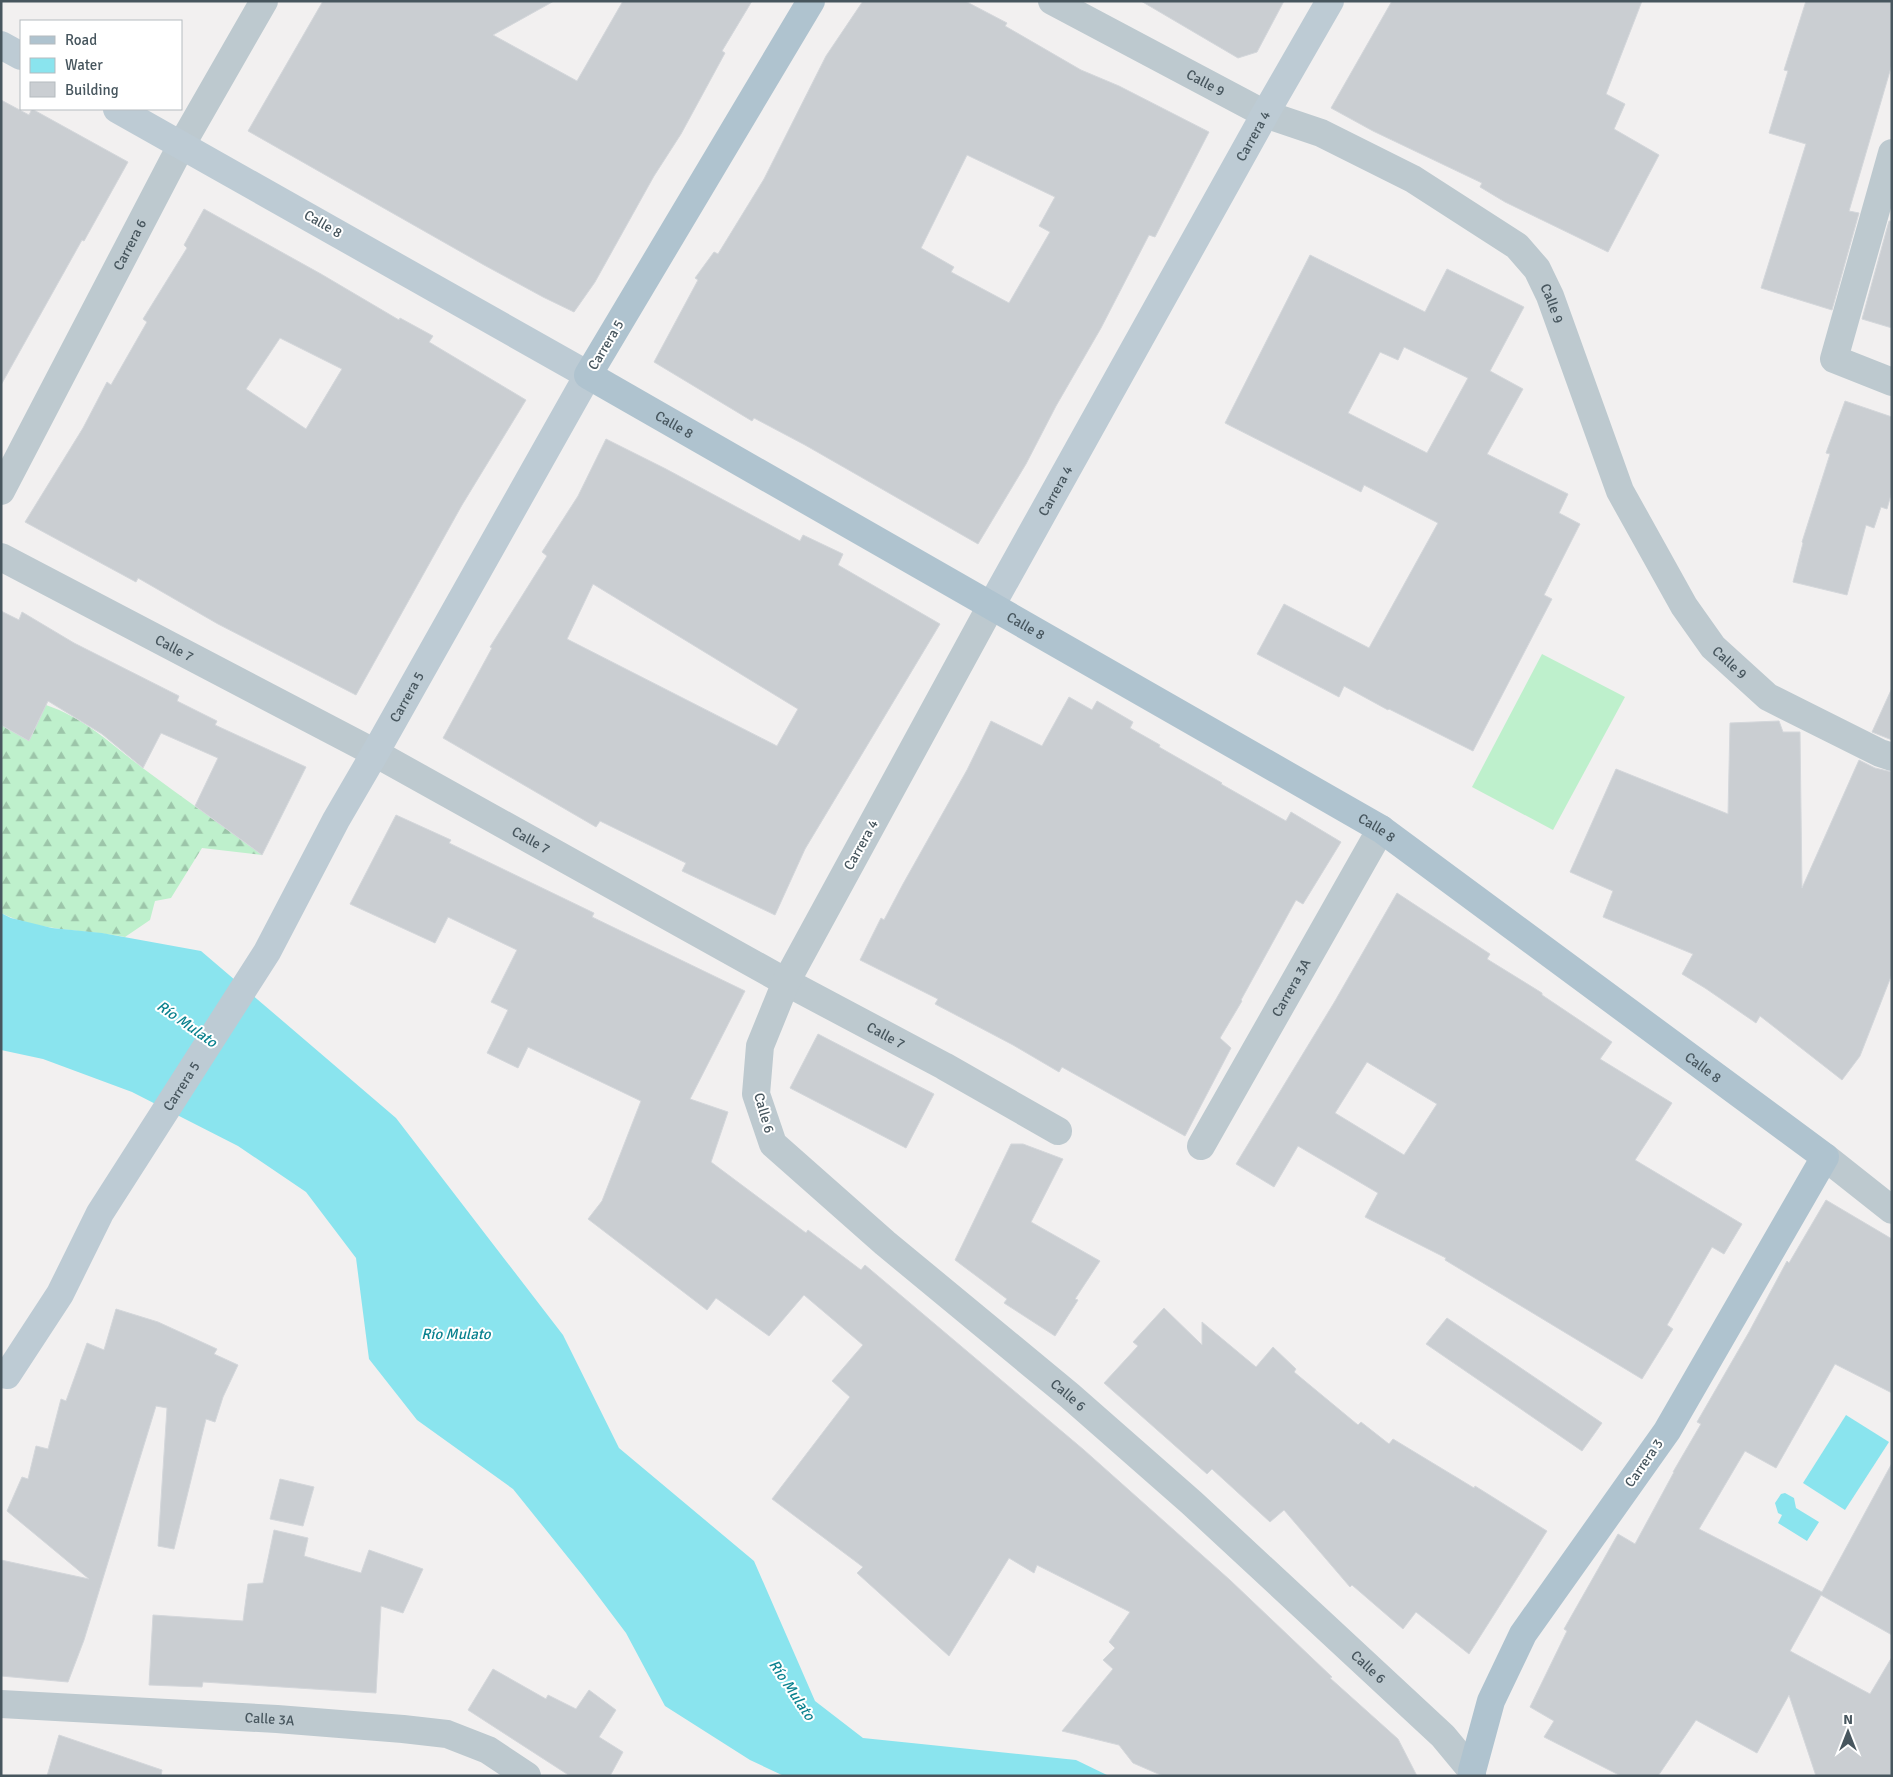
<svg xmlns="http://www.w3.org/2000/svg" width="1893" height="1777" font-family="Signika,sans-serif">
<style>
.grass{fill:#bef0cc}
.forest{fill:url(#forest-firs)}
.water{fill:#8ae4ee}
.building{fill:#caced2;stroke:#d4d7db;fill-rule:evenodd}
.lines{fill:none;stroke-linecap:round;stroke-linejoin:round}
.street{stroke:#bdc9cf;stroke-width:28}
.secondary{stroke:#bdcbd4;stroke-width:28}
.primary{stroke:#afc3cf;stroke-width:28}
.labels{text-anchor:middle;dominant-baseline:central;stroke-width:4;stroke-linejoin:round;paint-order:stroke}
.street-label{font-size:14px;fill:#47565e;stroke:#fff}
.water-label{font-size:15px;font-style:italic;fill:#0b828f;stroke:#fff}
</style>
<defs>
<pattern id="forest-firs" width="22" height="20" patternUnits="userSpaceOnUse" patternTransform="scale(1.25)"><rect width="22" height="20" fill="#bef0cc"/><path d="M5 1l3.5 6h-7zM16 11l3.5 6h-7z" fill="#9cc5a9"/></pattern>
</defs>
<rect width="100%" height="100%" fill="#f2f0f0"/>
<!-- grass -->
<polygon class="grass" points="1542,654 1625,697 1553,830 1472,787"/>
<!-- forest -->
<path class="forest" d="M46,705C85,718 112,745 144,769C183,798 223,826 262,855L202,848L171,898L155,901L150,920L125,937C85,929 39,932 1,913V725L29,741Z"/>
<!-- water -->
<g class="water">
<polygon points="1,913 11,918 52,928 102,933 201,951 396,1118 563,1335 619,1448 754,1561 815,1701 863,1738 1076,1760 1109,1776 784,1776 750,1760 665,1706 626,1633 583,1576 513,1489 417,1420 369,1359 356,1258 306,1192 238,1146 132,1092 43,1059 1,1050"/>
<polygon points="1846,1415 1889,1442 1845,1510 1803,1483"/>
<polygon points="1785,1493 1794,1498 1796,1508 1819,1522 1807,1541 1778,1523 1782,1515 1778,1513 1775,1503 1781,1494"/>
</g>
<!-- building -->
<g class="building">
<polygon points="323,1 554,1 493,35 577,81 623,1 752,1 722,51 725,53 681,134 654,176 595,282 574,312 543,297 484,265 248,131"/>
<path d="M863,1H965L1007,23L1005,26L1081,70L1119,86L1209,132L1155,237L1149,235L1101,328L1056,406L1026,464L978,544L805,445L754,418L752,421L654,362L698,280L695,278L714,252L718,254L764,179L826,56ZM967,155L1055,197L1039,226L1050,232L1009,303L951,272L954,267L921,248Z"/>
<polygon points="1141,1 1284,1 1257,52 1238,58"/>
<polygon points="1392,1 1642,1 1606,94 1625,104 1614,129 1659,155 1608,252 1505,202 1480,187 1482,183 1373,131 1331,108"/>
<polygon points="1806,1 1892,1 1892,64 1849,211 1859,213 1832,310 1761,288 1806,144 1769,133 1788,71 1784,70"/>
<polygon points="1,100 29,115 32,109 128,162 84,241 82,240 1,385"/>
<path d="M204,209L321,274L399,320L400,318L433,336L429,342L526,400L462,505L356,695L218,624L138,578L136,582L25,522L83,428L107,382L111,385L147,322L143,319L187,248L184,245ZM280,338L342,369L306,429L246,389Z"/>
<polygon points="1889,221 1892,221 1892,328 1862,319"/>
<path d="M1310,255L1425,312L1447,269L1524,307L1490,371L1523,389L1487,454L1568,494L1559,513L1580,524L1544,595L1552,599L1473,751L1389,709L1388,710L1344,686L1339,697L1257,654L1284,604L1369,648L1438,523L1364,485L1361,492L1225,423ZM1404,347L1468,378L1427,453L1348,413L1380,352L1398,360Z"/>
<polygon points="1845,401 1892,417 1892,491 1887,509 1881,507 1874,528 1866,525 1847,595 1793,582 1803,543 1802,542 1830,454 1826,453"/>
<path d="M606,439L666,469L800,541L803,535L843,554L838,565L940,624L805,849L775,915L682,871L686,863L600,821L596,827L443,738L492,648L490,647L547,556L542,552L578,496ZM593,584L798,709L777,746L567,639Z"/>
<polygon points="1,611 19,620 22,612 74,643 179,696 177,701 217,721 215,725 306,767 262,855 195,806 218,758 161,733 143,768 102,734 48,701 29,741 1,725"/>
<polygon points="1892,688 1892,740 1872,732"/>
<polygon points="1069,697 1092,710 1097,701 1133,722 1130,728 1160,745 1159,747 1222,783 1221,784 1286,821 1291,812 1341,842 1303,904 1296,900 1241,1000 1242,1001 1220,1038 1231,1048 1185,1136 1062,1067 1059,1072 1013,1045 935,1004 938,999 860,960 881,918 884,920 903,884 967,770 991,721 1042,746"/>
<polygon points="1779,721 1783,732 1800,732 1802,888 1859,760 1875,768 1892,772 1892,974 1860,1056 1842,1080 1760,1016 1756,1023 1705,988 1682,974 1693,954 1603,917 1613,891 1570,872 1616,769 1728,814 1730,723"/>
<polygon points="396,815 451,840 449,843 594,913 592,917 745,991 690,1099 728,1112 711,1162 806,1233 808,1230 861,1270 865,1265 1084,1450 1230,1580 1332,1677 1330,1678 1398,1739 1417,1776 1163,1776 1133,1763 1119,1745 1062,1731 1113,1669 1103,1660 1115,1648 1109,1642 1130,1612 1037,1565 1034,1573 1009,1558 949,1656 857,1573 863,1567 772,1499 850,1397 832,1381 863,1345 804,1295 769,1336 716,1298 707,1310 588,1219 602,1201 641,1101 528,1047 518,1068 487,1053 508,1010 491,1002 517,950 448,917 435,943 350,904"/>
<path d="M1397,893L1490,954L1487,959L1542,993V995L1612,1042L1600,1059L1672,1103L1635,1160L1742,1224L1724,1254L1712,1247L1667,1325L1673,1329L1642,1379L1445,1260L1446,1258L1365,1217L1378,1193L1298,1146L1274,1187L1236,1164L1335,1001ZM1367,1062L1437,1104L1404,1155L1335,1113Z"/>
<polygon points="818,1034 934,1094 906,1148 790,1088"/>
<polygon points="1011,1144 1023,1144 1063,1159 1031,1222 1100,1261 1075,1299 1078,1300 1055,1336 1004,1303 1007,1299 955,1260"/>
<polygon points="1826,1200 1892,1239 1892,1393 1835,1364 1776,1468 1745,1451 1699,1529 1822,1592 1892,1463 1892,1635 1821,1595 1790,1651 1870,1694 1892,1657 1892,1776 1816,1776 1789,1695 1757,1753 1696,1720 1658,1776 1621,1776 1544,1737 1554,1721 1530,1707 1567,1631 1564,1629 1618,1534 1635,1544 1674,1472 1673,1472 1701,1424 1697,1422 1749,1332 1787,1261 1789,1263"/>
<polygon points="1164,1308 1202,1345 1202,1322 1256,1367 1273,1347 1296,1369 1294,1372 1358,1425 1361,1422 1389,1444 1393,1439 1474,1488 1475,1486 1547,1531 1469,1654 1416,1612 1403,1629 1352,1585 1350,1587 1284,1510 1270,1522 1212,1469 1207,1474 1104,1383 1138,1346 1133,1342"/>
<polygon points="116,1309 158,1322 217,1349 214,1354 238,1365 223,1397 215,1422 206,1419 174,1549 158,1546 167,1408 156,1406 84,1640 68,1682 1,1676 1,1560 89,1579 7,1511 22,1477 28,1479 36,1446 48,1449 61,1399 66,1401 87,1343 104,1350"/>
<polygon points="1447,1318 1602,1423 1582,1451 1426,1344"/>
<polygon points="280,1479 314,1487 303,1526 270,1519"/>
<polygon points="274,1530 308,1538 304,1556 361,1573 369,1550 423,1569 403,1613 381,1606 376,1693 203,1682 202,1687 149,1685 153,1615 243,1621 248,1584 263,1583"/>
<polygon points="493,1669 546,1699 548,1695 576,1709 589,1690 616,1710 599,1737 623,1752 610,1776 570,1776 468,1710"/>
<polygon points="59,1735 162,1770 161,1776 47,1776"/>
</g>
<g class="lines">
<!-- street -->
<g class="street">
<path id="s1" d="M1052,1L1265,114L1321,133L1413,179L1517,246L1537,269L1550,296L1620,491L1684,606L1713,647L1768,697L1880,753L1892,757"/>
<polyline points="1892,153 1834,359 1892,382"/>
<path id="s2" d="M1,491L182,144L264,1"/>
<path id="s3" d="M1,557L375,753L786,982L944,1066L1058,1131"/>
<path id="s4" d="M991,606L786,982L760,1046L756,1094L773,1144L885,1243L1069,1395L1192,1503L1443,1736L1472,1771"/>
<path id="s5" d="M1201,1146L1381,829"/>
<polyline points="1825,1157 1892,1210"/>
<path id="s6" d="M1,1704L277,1719L403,1729L447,1734L488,1750L527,1776"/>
</g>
<!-- secondary -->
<g class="secondary">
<polyline points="1,45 21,56"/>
<path id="s7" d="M991,606L1265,114L1330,1"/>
<path id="s8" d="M1,1374L7,1375L60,1294L100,1213L267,952L336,820L375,753L588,375L117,109"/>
</g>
<!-- primary -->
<path class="primary" id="s9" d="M811,1L588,375L1381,829L1825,1157L1667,1431L1523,1634L1491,1701L1472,1771V1776"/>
</g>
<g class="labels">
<!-- street labels -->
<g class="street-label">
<text stroke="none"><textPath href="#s1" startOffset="174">Calle 9</textPath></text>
<text stroke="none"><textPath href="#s7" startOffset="538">Carrera 4</textPath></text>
<text transform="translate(323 224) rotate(30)">Calle 8</text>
<text stroke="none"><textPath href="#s2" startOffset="278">Carrera 6</textPath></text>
<text stroke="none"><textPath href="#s1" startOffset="595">Calle 9</textPath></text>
<text transform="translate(606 345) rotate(-59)">Carrera 5</text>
<text stroke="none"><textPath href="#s9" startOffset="535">Calle 8</textPath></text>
<text stroke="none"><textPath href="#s7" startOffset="132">Carrera 4</textPath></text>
<text stroke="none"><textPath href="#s9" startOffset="940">Calle 8</textPath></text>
<text stroke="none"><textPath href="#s3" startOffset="196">Calle 7</textPath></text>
<text stroke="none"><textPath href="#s1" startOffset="999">Calle 9</textPath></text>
<text stroke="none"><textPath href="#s8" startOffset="794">Carrera 5</textPath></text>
<text stroke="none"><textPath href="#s9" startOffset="1345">Calle 8</textPath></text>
<text stroke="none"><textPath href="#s3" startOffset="601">Calle 7</textPath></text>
<text transform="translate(861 845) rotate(-61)">Carrera 4</text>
<text stroke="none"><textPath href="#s5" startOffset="182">Carrera 3A</textPath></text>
<text stroke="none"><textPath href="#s3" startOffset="1006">Calle 7</textPath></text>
<text stroke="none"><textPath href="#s9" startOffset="1750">Calle 8</textPath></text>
<text stroke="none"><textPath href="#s8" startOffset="344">Carrera 5</textPath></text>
<text transform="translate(764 1113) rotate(74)">Calle 6</text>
<text stroke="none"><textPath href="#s4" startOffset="986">Calle 6</textPath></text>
<text transform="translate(1644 1463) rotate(-55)">Carrera 3</text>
<text stroke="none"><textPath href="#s4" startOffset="1391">Calle 6</textPath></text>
<text stroke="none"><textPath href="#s6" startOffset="269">Calle 3A</textPath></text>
</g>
<!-- water labels -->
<g class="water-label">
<text transform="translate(187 1024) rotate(35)">Río Mulato</text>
<text x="456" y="1334">Río Mulato</text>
<text transform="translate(792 1690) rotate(56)">Río Mulato</text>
</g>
</g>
<!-- border -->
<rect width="1893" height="1777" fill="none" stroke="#47565e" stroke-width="5"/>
<!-- legend -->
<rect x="20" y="20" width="162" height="90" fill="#ffffff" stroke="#b5bbbf"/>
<rect x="30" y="36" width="25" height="8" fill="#afc3cf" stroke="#b5bbbf"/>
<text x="65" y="45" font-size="15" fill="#47565e">Road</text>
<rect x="30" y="58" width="25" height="15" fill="#8ae4ee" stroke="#b5bbbf"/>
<text x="65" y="70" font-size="15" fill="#47565e">Water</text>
<rect x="30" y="82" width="25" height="15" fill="#caced2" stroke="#b5bbbf"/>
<text x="65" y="95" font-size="15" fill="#47565e">Building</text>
<!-- north arrow -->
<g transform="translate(1848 1732)" stroke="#ffffff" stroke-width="4" paint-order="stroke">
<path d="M0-4L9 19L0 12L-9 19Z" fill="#47565e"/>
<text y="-8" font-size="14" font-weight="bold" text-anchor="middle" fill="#47565e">N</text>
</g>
</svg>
